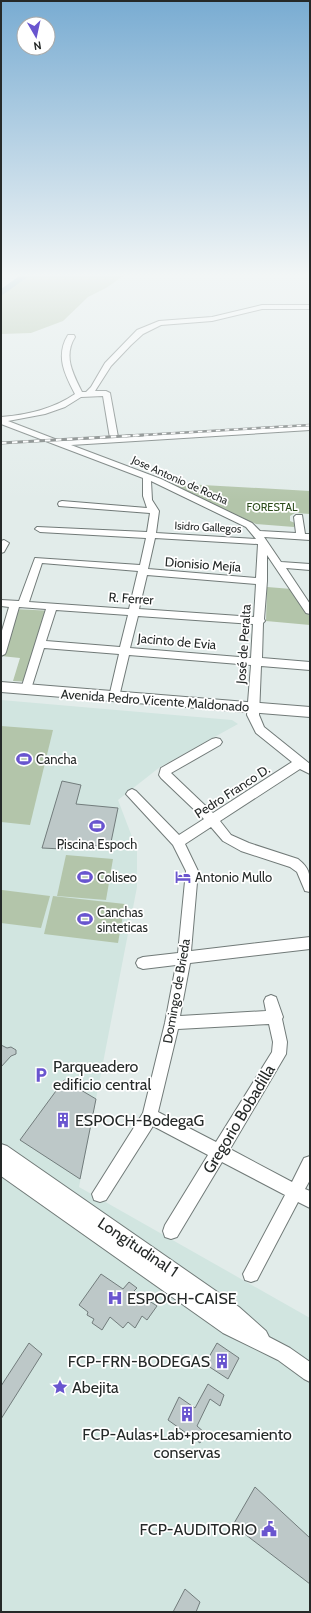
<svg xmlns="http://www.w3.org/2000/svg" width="311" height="1613" font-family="Cabin,sans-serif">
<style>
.built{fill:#d1e5e0}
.green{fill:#b3c5aa}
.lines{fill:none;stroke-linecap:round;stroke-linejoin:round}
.river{fill:#72a0b0;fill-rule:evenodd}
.building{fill:#bdc8c8;stroke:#727c7c}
.minor-casing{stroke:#717a78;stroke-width:2}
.major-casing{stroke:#717a78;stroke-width:2}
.minor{fill:#fff;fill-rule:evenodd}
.major{fill:#fff;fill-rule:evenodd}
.rail-far1-casing{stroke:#727877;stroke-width:2.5}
.rail-casing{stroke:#727877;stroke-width:3}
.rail-far1{stroke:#fff;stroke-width:1.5;stroke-dasharray:4.5;stroke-linecap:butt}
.rail{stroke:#fff;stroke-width:2;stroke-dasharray:5.5;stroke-linecap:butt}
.labels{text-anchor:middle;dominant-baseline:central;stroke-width:3.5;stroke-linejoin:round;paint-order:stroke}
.far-street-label{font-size:11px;fill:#252928;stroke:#fff}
.far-park-label{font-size:11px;fill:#2c4c1b;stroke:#fff}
.street-label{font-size:13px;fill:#252928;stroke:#fff}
.poi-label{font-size:13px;fill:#252928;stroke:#fff;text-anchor:start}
.near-poi-label{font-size:16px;fill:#252928;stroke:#fff;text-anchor:start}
.near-street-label{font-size:16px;fill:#252928;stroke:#fff}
</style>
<rect width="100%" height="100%" fill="#e2ecea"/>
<!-- built -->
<polygon class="built" points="1,700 232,720 238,724 160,767 118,800 137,850 137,887 79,1187 310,1318 310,1612 1,1612"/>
<!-- green -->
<g class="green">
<polygon points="33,274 126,274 106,288 88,297 63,321 31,333 1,334 1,293"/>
<polygon points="167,483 310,491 310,514 295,513 290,516 290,521 295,523 294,527 256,524"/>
<polygon points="267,587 292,589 310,617 310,625 266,621"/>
<polygon points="14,609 53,611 32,682 13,681 20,658 1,656"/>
<polygon points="1,726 53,730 30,825 1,822"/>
<polygon points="66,855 113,859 106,900 57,896"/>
<polygon points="2,890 50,896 41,928 1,923"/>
<polygon points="53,896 125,904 118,943 44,934"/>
</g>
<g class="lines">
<!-- river -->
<polygon class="river" points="22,274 32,274 1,296 1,289"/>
</g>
<!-- building -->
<g class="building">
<polygon points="62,781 81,785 76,804 118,808 110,847 64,842 62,849 42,848"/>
<polygon points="1,1045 7,1048 11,1047 16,1050 16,1054 11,1056 1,1067"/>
<polygon points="64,1080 96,1099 80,1179 20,1140"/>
<polygon points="101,1274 123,1289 129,1282 137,1288 134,1291 157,1306 147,1320 142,1316 135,1328 128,1322 123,1328 110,1317 102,1330 92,1323 94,1319 87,1315 88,1312 79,1305"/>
<polygon points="29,1343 42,1354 1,1419 1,1386"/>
<polygon points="217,1343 239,1358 228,1379 205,1364"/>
<polygon points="208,1384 224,1395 220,1406 210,1399 197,1426 205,1433 200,1443 168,1420 179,1397 195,1408"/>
<polygon points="255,1487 310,1538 310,1584 233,1525"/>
<polygon points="185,1589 200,1602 196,1612 173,1612"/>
</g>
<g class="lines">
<defs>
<g id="minor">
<path d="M262,305H310V309H262L212,321L161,325L143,334L131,345L111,366L95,391H106L110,393L118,437L310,426V430L71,445L161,479L252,523L260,531L296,533L294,517L296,515H302L305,534H310V540L264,537L281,562L310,564V570L286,568L310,604V614L306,613L267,555V581L264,619L265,621L263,623L262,658L310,662V670L261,666L259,715L264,727L310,764V774L300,769L220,821L231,835L249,843L298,859C311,869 310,876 310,892L305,891L297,872L290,867L241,851L223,841L211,827L185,844L198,871L191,951L310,937V949L190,963L180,1016L266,1011L264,1001L266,997L271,995L276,997L283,1017L282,1019L287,1042L286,1054L230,1149L292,1182L304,1158L310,1156V1180L305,1189L310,1191V1208L298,1202L257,1280L251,1282L245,1280L243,1274L285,1195L222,1162L177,1237L171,1239L165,1237L163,1231L165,1225L208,1155L153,1126L106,1200L100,1202L94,1200L92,1194L143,1113L165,1023L176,965L143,969L138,967L136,963L138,959L143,957L178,953L186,871L173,845L126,794L128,791L132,789L136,791L179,835L204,819L161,778L159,775L161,768L212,739L216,738L220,739L222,742L220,745L171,773L213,813L292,762L256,733L247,715L251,665L129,655L119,697L118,700H110L109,697L119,654L44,648L31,689L30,692H22L21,689L46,609L19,607L6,652L5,654L1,656V634L9,607L1,606V600L19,601L35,558L140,565L146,538L40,532L35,529L37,527L147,532L150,513L59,506L58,504L59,502L62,501L147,508L143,496V478L1,424V417C27,415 53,409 75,394C65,375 55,356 68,335H74L75,337C63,356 73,374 82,392H86L91,387L105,363L137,330L159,321L212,317ZM103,396L110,438L60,441L8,421L45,414L65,407L81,397ZM151,481L246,527L256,539L156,533L159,511L152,500ZM155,538L258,544L256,578L148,569ZM42,563L138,571L129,609L29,602ZM147,575L256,584L254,617L139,609ZM56,610L128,615L120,647L46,641ZM138,616L253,624L251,658L130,648ZM269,1024L273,1042L272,1052L216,1142L158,1112L178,1029Z"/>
<polygon points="4,540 9,543 4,552 1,553 1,541"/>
<polygon points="1,1144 7,1146 239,1307 266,1331 269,1337 290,1348 310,1362 310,1382 304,1379 278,1360 223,1333 1,1176"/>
</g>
<polygon id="major" points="1,682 310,707 310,717 1,692"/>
</defs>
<!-- minor casing -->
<use href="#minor" class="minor-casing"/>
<!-- major casing -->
<use href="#major" class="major-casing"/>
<!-- minor -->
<use href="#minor" class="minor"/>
<!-- major -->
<use href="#major" class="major"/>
<defs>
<polyline id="rail-far1" points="126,436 310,425"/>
<polyline id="rail" points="1,443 143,435"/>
</defs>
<!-- rail-far1 casing -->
<use href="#rail-far1" class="rail-far1-casing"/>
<!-- rail casing -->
<use href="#rail" class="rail-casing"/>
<!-- rail-far1 -->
<use href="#rail-far1" class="rail-far1"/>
<!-- rail -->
<use href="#rail" class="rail"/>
</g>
<!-- sky -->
<linearGradient id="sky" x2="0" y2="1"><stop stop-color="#79acd2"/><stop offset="0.55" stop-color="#f2f6f6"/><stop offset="1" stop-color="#f2f6f6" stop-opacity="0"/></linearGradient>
<rect width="311" height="500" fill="url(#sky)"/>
<!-- icons -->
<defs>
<symbol id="stadium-bare" viewBox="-9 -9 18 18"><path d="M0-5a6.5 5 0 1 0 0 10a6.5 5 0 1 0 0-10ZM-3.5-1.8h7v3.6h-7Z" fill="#6955cf" stroke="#fff" stroke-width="2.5" paint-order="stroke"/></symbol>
<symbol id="hotel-bare" viewBox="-9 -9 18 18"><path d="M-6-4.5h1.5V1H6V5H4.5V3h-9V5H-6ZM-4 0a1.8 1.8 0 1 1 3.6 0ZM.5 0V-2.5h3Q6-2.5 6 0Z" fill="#6955cf" stroke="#fff" stroke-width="2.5" paint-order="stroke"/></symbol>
<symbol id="parking-bare" viewBox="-9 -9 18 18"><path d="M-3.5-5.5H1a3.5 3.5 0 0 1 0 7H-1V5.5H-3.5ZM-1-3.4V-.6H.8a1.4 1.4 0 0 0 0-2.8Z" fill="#6955cf" stroke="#fff" stroke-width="2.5" paint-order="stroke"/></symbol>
<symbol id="building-bare" viewBox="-9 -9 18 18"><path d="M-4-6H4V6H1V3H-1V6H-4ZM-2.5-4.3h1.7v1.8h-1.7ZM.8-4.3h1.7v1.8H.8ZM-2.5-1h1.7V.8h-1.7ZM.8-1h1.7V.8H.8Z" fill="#6955cf" stroke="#fff" stroke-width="2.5" paint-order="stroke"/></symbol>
<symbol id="hospital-bare" viewBox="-9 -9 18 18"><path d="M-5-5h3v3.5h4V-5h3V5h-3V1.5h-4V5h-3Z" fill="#6955cf" stroke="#fff" stroke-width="2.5" paint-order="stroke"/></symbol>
<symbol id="sight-bare" viewBox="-9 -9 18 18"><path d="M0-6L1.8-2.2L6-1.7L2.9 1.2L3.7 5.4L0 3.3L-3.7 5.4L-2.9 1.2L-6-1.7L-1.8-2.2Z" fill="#6955cf" stroke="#fff" stroke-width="2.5" paint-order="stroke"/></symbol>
<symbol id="civic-bare" viewBox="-9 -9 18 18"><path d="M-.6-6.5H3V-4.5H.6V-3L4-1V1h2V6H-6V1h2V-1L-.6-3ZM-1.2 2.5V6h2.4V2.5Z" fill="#6955cf" stroke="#fff" stroke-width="2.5" paint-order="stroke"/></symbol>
</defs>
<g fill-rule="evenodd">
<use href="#stadium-bare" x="13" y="748" width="22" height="22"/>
<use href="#stadium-bare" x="86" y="815" width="22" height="22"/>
<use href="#stadium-bare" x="74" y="866" width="22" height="22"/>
<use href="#hotel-bare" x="172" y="866" width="22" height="22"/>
<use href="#stadium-bare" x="74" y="908" width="22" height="22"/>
<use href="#parking-bare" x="30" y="1064" width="22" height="22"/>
<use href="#building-bare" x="52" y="1109" width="22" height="22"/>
<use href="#hospital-bare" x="104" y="1287" width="22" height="22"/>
<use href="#building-bare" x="211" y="1350" width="22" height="22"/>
<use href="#sight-bare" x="49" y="1376" width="22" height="22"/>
<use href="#building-bare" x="176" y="1403" width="22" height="22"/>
<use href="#civic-bare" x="258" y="1518" width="22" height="22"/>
</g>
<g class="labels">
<!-- far-street labels -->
<g class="far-street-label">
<text transform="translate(180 480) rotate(24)">Jose Antonio de Rocha</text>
<text transform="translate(208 527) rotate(3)">Isidro Gallegos</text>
</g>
<!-- far-park labels -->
<g class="far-park-label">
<text x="272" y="507">FORESTAL</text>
</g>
<!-- street labels -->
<g class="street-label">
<text transform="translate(203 564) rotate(4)">Dionisio Mejía</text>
<text transform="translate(131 598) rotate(4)">R. Ferrer</text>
<text transform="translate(177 641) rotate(5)">Jacinto de Evia</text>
<text transform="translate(243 644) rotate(-86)">José de Peralta</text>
<text transform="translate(155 700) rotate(4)">Avenida Pedro Vicente Maldonado</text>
<text transform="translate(232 791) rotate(-33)">Pedro Franco D.</text>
<text transform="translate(176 991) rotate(-80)">Domingo de Brieda</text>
</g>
<!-- poi labels -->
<g class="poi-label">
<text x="36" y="759">Cancha</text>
<text x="97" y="844" text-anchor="middle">Piscina Espoch</text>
<text x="97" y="877">Coliseo</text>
<text x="195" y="877">Antonio Mullo</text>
<text x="97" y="912">Canchas<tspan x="97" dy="15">sinteticas</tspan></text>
</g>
<!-- near-poi labels -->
<g class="near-poi-label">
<text x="53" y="1066">Parqueadero<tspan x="53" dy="18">edificio central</tspan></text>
<text x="75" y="1120">ESPOCH-BodegaG</text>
<text x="127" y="1298">ESPOCH-CAISE</text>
<text x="210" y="1361" text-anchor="end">FCP-FRN-BODEGAS</text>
<text x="72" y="1387">Abejita</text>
<text x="187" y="1434" text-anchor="middle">FCP-Aulas+Lab+procesamiento<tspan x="187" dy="18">conservas</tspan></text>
<text x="257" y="1529" text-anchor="end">FCP-AUDITORIO</text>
</g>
<!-- near-street labels -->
<g class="near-street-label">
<text transform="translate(239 1119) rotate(-59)">Gregorio Bobadilla</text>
<text transform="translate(138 1247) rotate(34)">Longitudinal 1</text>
</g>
</g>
<!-- border -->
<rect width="311" height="1613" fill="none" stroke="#252928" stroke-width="4"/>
<!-- north arrow -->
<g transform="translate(36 36) rotate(171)"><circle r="19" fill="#ffffff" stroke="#a8a9a9"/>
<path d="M0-3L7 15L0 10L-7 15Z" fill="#6955cf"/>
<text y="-6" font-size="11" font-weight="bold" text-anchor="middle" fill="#252928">N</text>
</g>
</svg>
